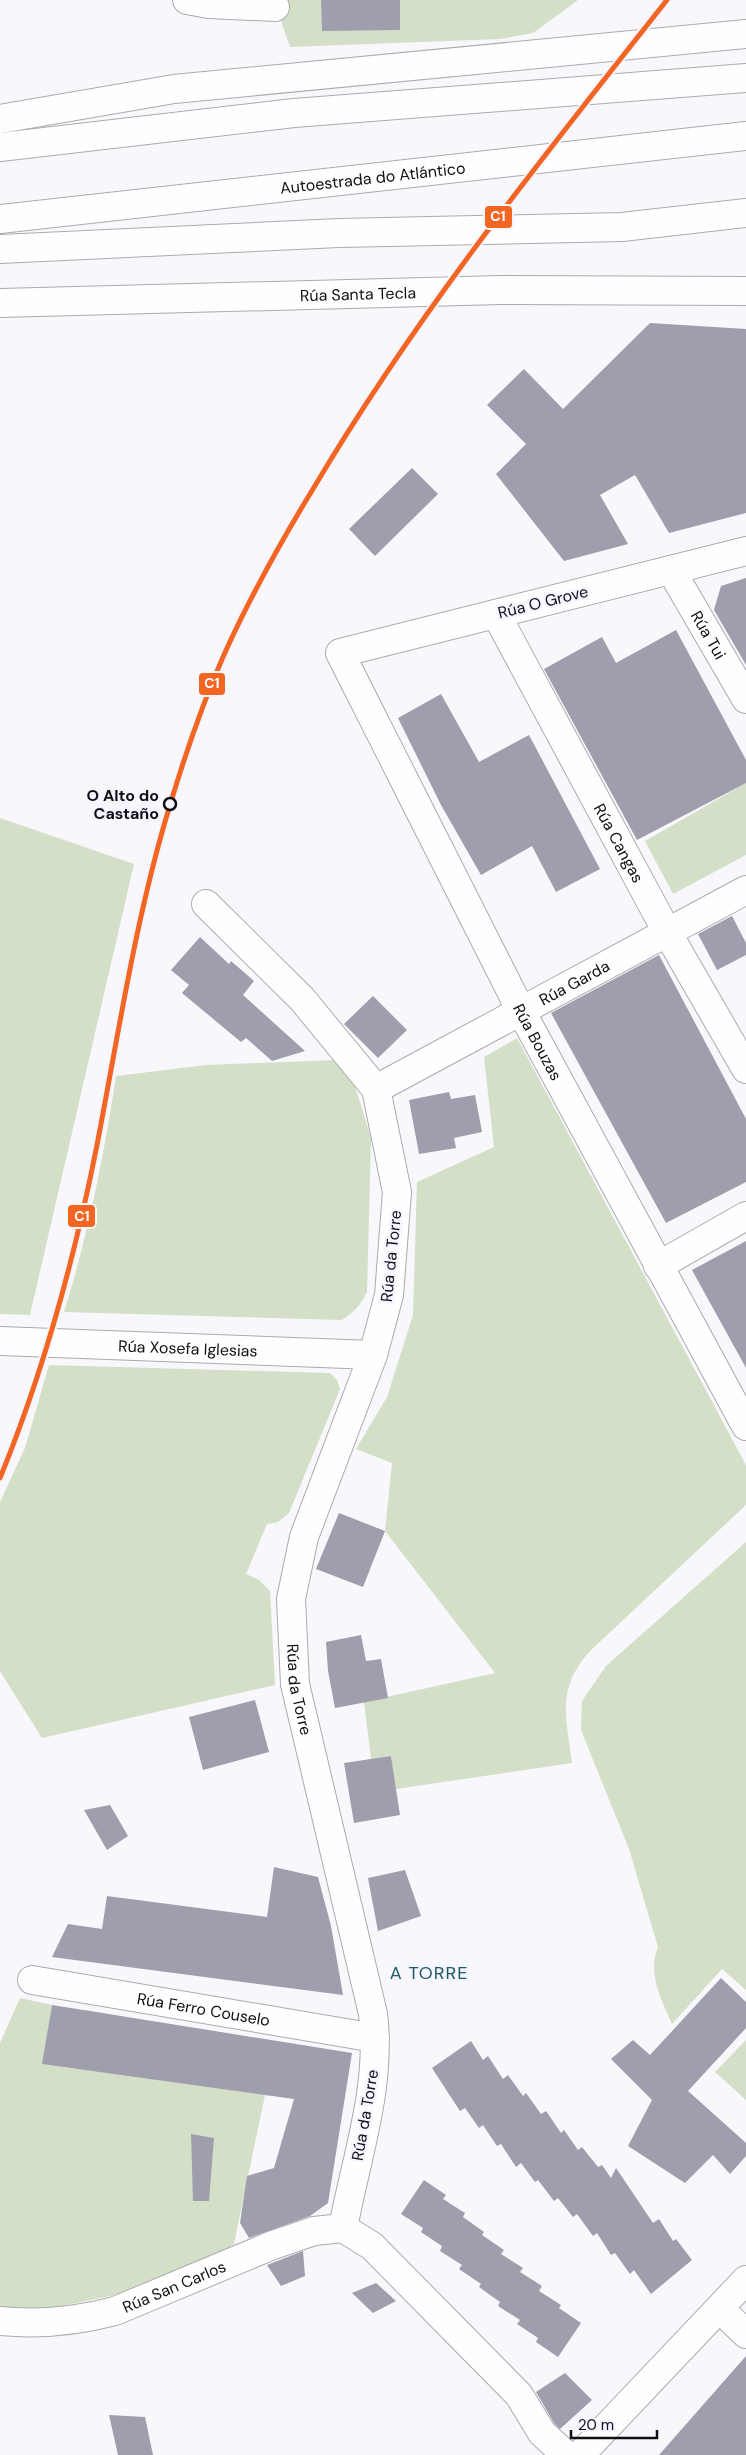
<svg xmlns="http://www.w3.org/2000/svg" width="746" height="2455" font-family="'DM Sans',sans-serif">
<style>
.green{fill:#d4dfc8}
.building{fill:#9e9eac}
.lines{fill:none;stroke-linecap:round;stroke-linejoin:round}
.street-casing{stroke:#ababae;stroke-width:30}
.primary-casing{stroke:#ababae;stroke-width:30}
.highway-casing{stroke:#ababae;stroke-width:30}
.street{stroke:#fefeff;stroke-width:28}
.primary{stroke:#fefeff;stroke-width:28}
.highway{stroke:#fefeff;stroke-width:28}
.rail-1-casing{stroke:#f4f5ff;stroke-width:9}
.rail-1{stroke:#f26522;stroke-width:5}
.stop-dot{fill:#f4f5ff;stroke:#101013;stroke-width:2.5}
.labels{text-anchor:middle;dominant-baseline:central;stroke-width:5;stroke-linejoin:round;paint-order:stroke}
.street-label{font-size:16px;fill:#101013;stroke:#f4f5ff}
.stop-label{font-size:16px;font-weight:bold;fill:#101013;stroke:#f4f5ff;text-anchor:end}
.neighbourhood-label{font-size:18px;letter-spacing:1px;fill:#215962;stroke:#f4f5ff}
.line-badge{stroke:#f4f5ff;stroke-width:2}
.badge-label{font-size:14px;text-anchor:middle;font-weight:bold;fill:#fff}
</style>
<rect width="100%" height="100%" fill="#f7f7fc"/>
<!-- green -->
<g class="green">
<polygon points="274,0 578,0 533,33 500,39 290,47"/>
<polygon points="746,783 746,855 673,894 645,841"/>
<polygon points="0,818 134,864 30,1315 0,1314"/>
<path d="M517,1038L746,1465V1505L591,1650C556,1688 566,1716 572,1763L396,1789L391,1756L371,1759L364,1702L495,1673L385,1531L392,1463L356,1449L387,1397L413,1315L417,1182L494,1147L484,1057Z"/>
<path d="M336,1060L354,1083L371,1138L367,1292C361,1305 354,1312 342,1320L64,1312C88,1235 104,1156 116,1076L206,1065Z"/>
<polygon points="49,1365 330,1373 337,1380 340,1389 289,1513 278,1522 267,1524 246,1574 259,1580 270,1591 275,1685 42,1738 0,1671 0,1502 25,1448"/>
<path d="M746,1542V1990L722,1969L672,2024C661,1999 647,1973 658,1947L629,1849L581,1730L582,1701L606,1666Z"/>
<polygon points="20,1998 52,2005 43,2064 76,2069 86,2010 120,2016 111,2072 265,2095 234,2244 191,2269 138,2290 48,2309 0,2307 0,2043"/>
<polygon points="746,2040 746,2100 715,2072"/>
</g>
<!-- building -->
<g class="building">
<polygon points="321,0 400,0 400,30 322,31"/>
<polygon points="650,323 746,329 746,513 669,533 635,475 600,495 628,544 564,561 496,474 526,444 487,405 524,369 563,409"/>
<polygon points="412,468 438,494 375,556 349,529"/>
<polygon points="746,578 746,665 714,610 721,586"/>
<polygon points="676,630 746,760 746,783 637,840 544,669 602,637 616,663"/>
<polygon points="441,694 479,762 529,735 600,869 556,892 532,846 481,875 441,805 398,718"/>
<polygon points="732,916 746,943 746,955 717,970 698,934"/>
<polygon points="200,937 229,964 231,961 254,981 243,995 305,1051 272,1061 246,1038 241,1042 182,993 189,985 171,970"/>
<polygon points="659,955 746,1119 746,1182 666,1223 551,1013"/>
<polygon points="373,996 407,1030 378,1058 344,1024"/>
<polygon points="449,1092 451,1099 475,1095 482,1132 454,1138 456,1148 419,1154 409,1100"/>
<polygon points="746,1241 746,1368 692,1270"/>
<polygon points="339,1513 385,1531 363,1587 316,1569"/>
<polygon points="361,1635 366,1661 381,1659 388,1698 335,1708 328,1671 326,1642"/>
<polygon points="255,1700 269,1752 203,1770 189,1717"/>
<polygon points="391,1756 400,1815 354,1823 344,1763"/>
<polygon points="110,1805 128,1836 107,1850 84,1810"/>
<polygon points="274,1867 318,1877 331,1926 343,1995 52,1957 68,1924 102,1929 107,1896 267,1917"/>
<polygon points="405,1870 421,1916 378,1931 368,1878"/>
<polygon points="721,1978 746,2002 746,2028 688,2091 746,2143 746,2156 730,2174 713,2155 685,2183 628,2146 652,2100 611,2059 633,2040 650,2055"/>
<polygon points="52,2005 352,2053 328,2203 310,2216 249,2238 240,2223 247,2176 274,2168 294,2099 42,2064"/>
<polygon points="471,2041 483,2060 488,2056 503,2079 508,2075 523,2096 526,2093 541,2114 546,2111 561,2133 564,2130 578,2150 582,2147 598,2167 602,2165 611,2178 616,2168 653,2223 659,2219 673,2241 676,2239 692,2260 651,2294 634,2270 630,2274 615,2253 611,2255 597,2233 593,2236 577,2214 573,2217 558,2198 554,2201 538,2180 535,2182 521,2163 516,2167 501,2144 497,2146 483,2125 479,2128 465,2108 460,2111 432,2068"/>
<polygon points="191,2134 214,2138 209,2201 193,2201"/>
<polygon points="424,2180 446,2195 443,2199 465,2213 463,2217 484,2232 482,2235 504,2250 501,2254 523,2268 520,2272 542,2286 539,2291 561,2305 559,2308 581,2323 558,2357 536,2342 538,2338 517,2324 520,2320 498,2306 500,2302 479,2287 481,2284 459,2269 462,2265 440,2251 442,2246 421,2232 423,2228 401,2214"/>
<polygon points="303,2251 305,2276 281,2286 267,2265"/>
<polygon points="376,2283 396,2301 373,2313 352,2293"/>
<polygon points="746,2356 746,2455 659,2455"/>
<polygon points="565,2373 592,2400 560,2429 554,2423 536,2392"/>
<polygon points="109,2415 145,2417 153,2455 118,2455"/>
</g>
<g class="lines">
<defs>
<g id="street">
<polyline points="187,0 209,4 275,7"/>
<path id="s1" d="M0,303L501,290L746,291"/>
<path id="s2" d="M746,551L340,653L521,1011L746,1426"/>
<path id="s3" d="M671,570L746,699"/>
<path id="s4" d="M496,614L667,932L746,1069"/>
<path id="s5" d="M206,904L302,999L376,1089L397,1192L389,1295L373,1355L304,1537L291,1599L295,1684L373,2014C382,2086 356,2158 343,2228"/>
<path id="s6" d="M376,1089L746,890"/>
<polyline points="658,1266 746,1216"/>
<path id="s7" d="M0,1341L373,1355"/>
<path id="s8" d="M32,1980L375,2038"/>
<polyline points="343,2228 372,2246 519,2395 542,2433 566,2455"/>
<polyline points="720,2309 746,2334"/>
<path id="s9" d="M0,2321C39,2325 77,2321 115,2311L273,2245L314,2231L343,2228"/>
</g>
<polyline id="primary" points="580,2455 746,2280"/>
<g id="highway">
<polyline points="0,119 174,89 746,34"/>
<polyline points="0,147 294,113 746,78"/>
<path id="s10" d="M0,219L746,136"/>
<polyline points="0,249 339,233 622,227 746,213"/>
</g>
</defs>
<!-- street casing -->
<use href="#street" class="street-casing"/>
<!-- primary casing -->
<use href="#primary" class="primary-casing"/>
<!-- highway casing -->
<use href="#highway" class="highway-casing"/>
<!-- street -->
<use href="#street" class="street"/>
<!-- primary -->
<use href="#primary" class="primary"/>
<!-- highway -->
<use href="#highway" class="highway"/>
<defs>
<path id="rail-1" d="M0,1478C43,1373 75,1256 97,1145C119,1031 136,916 170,805C185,755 202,705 223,657C249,599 280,543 313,489C416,315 542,158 667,0"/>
</defs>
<!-- rail-1 casing -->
<use href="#rail-1" class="rail-1-casing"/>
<!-- rail-1 -->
<use href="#rail-1" class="rail-1"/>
</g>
<!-- markers -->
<circle class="stop-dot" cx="170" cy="804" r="6"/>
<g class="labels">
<!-- street labels -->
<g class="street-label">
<text stroke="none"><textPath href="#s10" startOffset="375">Autoestrada do Atlántico</textPath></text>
<text stroke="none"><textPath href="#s1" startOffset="358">Rúa Santa Tecla</textPath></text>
<text transform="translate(543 602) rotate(-14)">Rúa O Grove</text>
<text stroke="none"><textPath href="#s3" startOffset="75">Rúa Tui</textPath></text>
<text stroke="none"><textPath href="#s4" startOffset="260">Rúa Cangas</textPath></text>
<text stroke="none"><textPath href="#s6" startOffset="225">Rúa Garda</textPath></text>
<text stroke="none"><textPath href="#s2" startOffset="855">Rúa Bouzas</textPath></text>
<text transform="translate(391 1256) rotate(-84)">Rúa da Torre</text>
<text stroke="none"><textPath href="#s7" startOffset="188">Rúa Xosefa Iglesias</textPath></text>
<text stroke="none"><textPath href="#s5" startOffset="871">Rúa da Torre</textPath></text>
<text stroke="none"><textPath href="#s8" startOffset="174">Rúa Ferro Couselo</textPath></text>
<text transform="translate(365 2115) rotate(-80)">Rúa da Torre</text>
<text stroke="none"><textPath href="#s9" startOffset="180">Rúa San Carlos</textPath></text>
</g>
<!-- stop labels -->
<g class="stop-label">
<text x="159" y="795">O Alto do<tspan x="159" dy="18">Castaño</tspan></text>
</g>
<!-- neighbourhood labels -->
<g class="neighbourhood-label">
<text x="429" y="1973">A TORRE</text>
</g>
</g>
<g class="line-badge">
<rect x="484" y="205" width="29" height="24" rx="5" fill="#f26522"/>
<rect x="198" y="672" width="28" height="24" rx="5" fill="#f26522"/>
<rect x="67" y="1204" width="29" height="24" rx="5" fill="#f26522"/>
</g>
<g class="badge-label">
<text x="498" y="221">C1</text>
<text x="212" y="688">C1</text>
<text x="82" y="1221">C1</text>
</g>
<!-- scale -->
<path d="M571 2430v8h86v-8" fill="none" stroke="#101013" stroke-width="2.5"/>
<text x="578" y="2430" font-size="15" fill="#101013" stroke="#f4f5ff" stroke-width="4" paint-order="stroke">20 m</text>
</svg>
